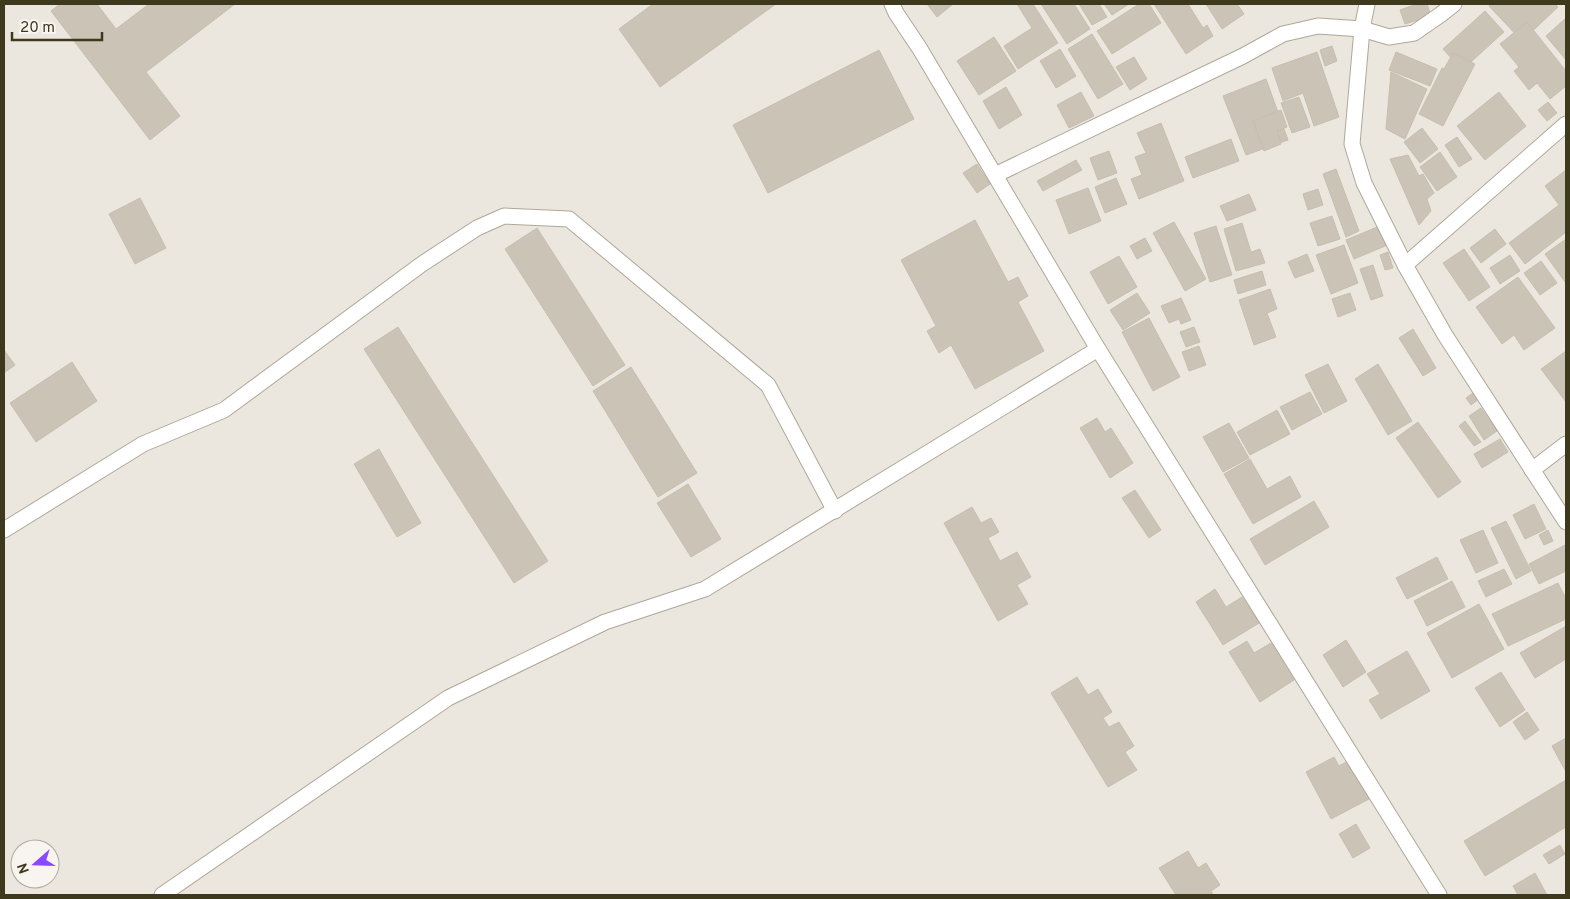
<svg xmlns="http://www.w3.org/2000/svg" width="1570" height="899" font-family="Overpass,sans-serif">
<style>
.building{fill:#cac3b6;stroke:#c6bfb0}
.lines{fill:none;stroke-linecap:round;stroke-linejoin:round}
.minor-casing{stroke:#ada899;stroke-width:17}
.minor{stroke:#fff;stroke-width:15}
</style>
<rect width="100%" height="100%" fill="#ece7de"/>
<!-- building -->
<g class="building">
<polygon points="60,4 97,4 116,29 149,4 235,4 146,72 180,116 150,140 51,11"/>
<polygon points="653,4 776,4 660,87 619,29"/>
<polygon points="927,4 953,4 937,17"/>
<polygon points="1017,4 1033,4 1058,43 1018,69 1004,46 1032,28"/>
<polygon points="1041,4 1074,4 1090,29 1067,44"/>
<polygon points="1079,4 1099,4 1107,17 1092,25"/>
<polygon points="1104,4 1129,4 1112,15"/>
<polygon points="1139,4 1149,4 1161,23 1112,54 1097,31"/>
<polygon points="1154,4 1188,4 1203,28 1207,25 1213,36 1186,54"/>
<polygon points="1206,4 1237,4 1244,14 1222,29"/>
<polygon points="1417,4 1427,4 1431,16 1405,24 1400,10"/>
<polygon points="1491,4 1555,4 1558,7 1522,41 1489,6"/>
<polygon points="1485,11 1504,32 1462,70 1443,49"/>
<polygon points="1566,18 1566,60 1546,36"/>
<polygon points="1527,22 1566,71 1566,86 1550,99 1537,83 1529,90 1514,71 1519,67 1500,44"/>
<polygon points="1092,34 1123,84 1098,99 1068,49"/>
<polygon points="994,37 1016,71 979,95 957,61"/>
<polygon points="1332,46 1337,61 1325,66 1320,50"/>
<polygon points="1060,49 1076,76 1056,88 1040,61"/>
<polygon points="879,50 914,119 768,193 733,125"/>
<polygon points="1317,52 1339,117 1314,126 1303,93 1283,101 1272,68"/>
<polygon points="1396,52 1437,69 1430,86 1389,70"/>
<polygon points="1453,53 1475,64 1443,126 1419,114 1442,68 1444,69"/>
<polygon points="1134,57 1147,79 1130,90 1116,67"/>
<polygon points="1391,72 1427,89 1405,139 1386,129"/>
<polygon points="1266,79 1288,140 1246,155 1223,96"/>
<polygon points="1006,87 1022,115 999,129 983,101"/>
<polygon points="1081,92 1094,116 1069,128 1057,105"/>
<polygon points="1499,92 1526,126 1485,160 1457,126"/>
<polygon points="1299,97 1310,127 1292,133 1281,103"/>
<polygon points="1548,102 1557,113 1547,121 1538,110"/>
<polygon points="1281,110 1287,127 1277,131 1281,144 1264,151 1253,121"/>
<polygon points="1161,123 1184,181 1139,199 1131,179 1142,175 1135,157 1146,153 1137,133"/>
<polygon points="1422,128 1438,149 1420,163 1404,142"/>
<polygon points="1457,137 1472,159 1459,167 1445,145"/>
<polygon points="1231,139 1239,161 1193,178 1185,157"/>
<polygon points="1109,151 1117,173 1098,180 1090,158"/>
<polygon points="1440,152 1457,177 1437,191 1420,167"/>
<polygon points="1408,155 1419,176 1423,174 1434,193 1427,199 1431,211 1419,225 1390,159"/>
<polygon points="1076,160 1082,170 1043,191 1037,181"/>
<polygon points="977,164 990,184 977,193 963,173"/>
<polygon points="1336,169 1359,231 1346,237 1323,174"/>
<polygon points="1566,170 1566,232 1525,264 1509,243 1559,205 1545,186"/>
<polygon points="1116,178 1127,204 1105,213 1095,187"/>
<polygon points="1088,188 1101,221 1069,234 1056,200"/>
<polygon points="1318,189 1323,205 1308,210 1303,194"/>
<polygon points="1249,194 1256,210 1227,221 1220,206"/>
<polygon points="140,198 166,248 135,264 109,214"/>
<polygon points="1332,216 1340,239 1318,246 1310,223"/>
<polygon points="975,220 1008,282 1018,277 1028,296 1018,302 1044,351 975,389 951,345 939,353 927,331 936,326 901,260"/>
<polygon points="1174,222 1206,279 1185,291 1153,233"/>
<polygon points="1242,223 1251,252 1260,249 1265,263 1236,271 1224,229"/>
<polygon points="1382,225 1390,244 1354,259 1346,240"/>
<polygon points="1216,226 1232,275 1210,282 1194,233"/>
<polygon points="537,228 625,365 593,386 505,249"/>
<polygon points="1495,229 1506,244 1481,263 1470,248"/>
<polygon points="1145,238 1152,251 1137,259 1130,246"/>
<polygon points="1566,239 1566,282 1565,282 1545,254"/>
<polygon points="1344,245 1358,283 1331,294 1316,255"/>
<polygon points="1464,249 1490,287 1469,301 1443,263"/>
<polygon points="1388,252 1393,268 1385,270 1380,255"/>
<polygon points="1307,254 1314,271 1295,278 1288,262"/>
<polygon points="1510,255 1520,271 1500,284 1490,268"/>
<polygon points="1119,256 1137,287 1108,304 1090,272"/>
<polygon points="1541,261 1557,283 1540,295 1524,273"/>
<polygon points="1373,265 1383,296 1371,300 1360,269"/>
<polygon points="1262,271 1266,285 1238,294 1234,280"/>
<polygon points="1518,277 1555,328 1524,350 1514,335 1502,344 1476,307"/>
<polygon points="1270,289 1277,309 1267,313 1276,337 1254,345 1239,300"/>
<polygon points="1137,293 1150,313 1123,330 1110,310"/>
<polygon points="1350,293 1356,310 1338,317 1332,299"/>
<polygon points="1181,298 1191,320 1181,324 1179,319 1169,323 1161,306"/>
<polygon points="1149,318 1180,377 1153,391 1122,332"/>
<polygon points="398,327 548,561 514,583 364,349"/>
<polygon points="1194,327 1200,342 1186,347 1180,332"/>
<polygon points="1413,329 1436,368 1423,376 1399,338"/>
<polygon points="1199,346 1206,365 1189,371 1182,352"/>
<polygon points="4,350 15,365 4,373"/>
<polygon points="1566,351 1566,402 1541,369"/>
<polygon points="72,362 97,401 36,442 10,403"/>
<polygon points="1328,364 1347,401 1324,413 1305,375"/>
<polygon points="1378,364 1412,421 1388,435 1355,379"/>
<polygon points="631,367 697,473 658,497 593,391"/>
<polygon points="1310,392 1322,414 1292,430 1280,407"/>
<polygon points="1473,393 1478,400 1471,405 1466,398"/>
<polygon points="1481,408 1497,431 1484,440 1469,416"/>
<polygon points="1277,410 1290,434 1250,455 1237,432"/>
<polygon points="1097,418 1105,432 1111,428 1133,463 1110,478 1080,428"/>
<polygon points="1465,421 1481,442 1474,446 1459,426"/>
<polygon points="1418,422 1461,482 1438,498 1396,438"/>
<polygon points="1229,423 1249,458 1223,472 1203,437"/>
<polygon points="1500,439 1508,452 1482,468 1474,454"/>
<polygon points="379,449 421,523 397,537 354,464"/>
<polygon points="1250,459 1267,489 1290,476 1301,497 1253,524 1224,474"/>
<polygon points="688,484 721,539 691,557 657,503"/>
<polygon points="1135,490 1161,530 1149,538 1122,498"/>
<polygon points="1314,501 1329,527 1265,565 1250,539"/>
<polygon points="1534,504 1546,529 1525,539 1513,515"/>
<polygon points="972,507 981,523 991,518 999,532 988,538 1000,561 1017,552 1031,577 1017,585 1028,604 998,621 944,523"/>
<polygon points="1506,521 1531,571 1516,579 1491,528"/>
<polygon points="1483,530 1498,563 1476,573 1460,540"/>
<polygon points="1548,530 1553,541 1544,545 1539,535"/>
<polygon points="1565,545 1566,548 1566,571 1539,584 1529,564"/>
<polygon points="1437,557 1448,579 1407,599 1396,578"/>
<polygon points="1504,569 1512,584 1486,597 1478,581"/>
<polygon points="1452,581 1465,607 1427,626 1414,601"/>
<polygon points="1558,583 1566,599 1566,619 1508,646 1492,614"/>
<polygon points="1215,589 1226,607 1242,597 1259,623 1223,645 1196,602"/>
<polygon points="1479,604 1504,649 1452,678 1427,633"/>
<polygon points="1566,626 1566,659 1535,678 1520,653"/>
<polygon points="1346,640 1366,672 1343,687 1323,655"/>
<polygon points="1247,641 1254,653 1271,643 1294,680 1260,702 1229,652"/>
<polygon points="1407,651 1430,691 1381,719 1369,700 1380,694 1367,674"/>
<polygon points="1501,672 1525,710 1500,727 1475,688"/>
<polygon points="1077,677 1088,695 1098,689 1112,712 1103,718 1109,727 1119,722 1134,746 1125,752 1137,770 1108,787 1051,693"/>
<polygon points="1527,712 1539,730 1525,740 1513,722"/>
<polygon points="1566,738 1566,772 1552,746"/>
<polygon points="1334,757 1339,766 1348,761 1369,799 1331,819 1306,772"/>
<polygon points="1566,780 1566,827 1485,876 1464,841"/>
<polygon points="1356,824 1370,848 1353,858 1339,834"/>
<polygon points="1560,845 1565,854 1549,864 1543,855"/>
<polygon points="1188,851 1198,868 1206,863 1220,885 1211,891 1213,895 1176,895 1159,868"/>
<polygon points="1535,873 1547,895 1518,895 1513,886"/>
</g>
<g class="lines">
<defs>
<g id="minor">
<polyline points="892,4 896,13 920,49 1098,349 1439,895"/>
<polyline points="1367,4 1362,29 1352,144 1364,183 1405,265 1445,335 1566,522"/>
<polyline points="995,175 1243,56 1283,34 1318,26 1362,29 1389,37 1414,33 1440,15 1454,4"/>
<polyline points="1405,265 1566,124"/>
<polyline points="1532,470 1566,444"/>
<polyline points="4,530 143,444 224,410 422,264 477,228 504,216 569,219 768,385 835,511"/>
<polyline points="162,895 448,698 605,622 705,589 1098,349"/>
</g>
</defs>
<!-- minor casing -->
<use href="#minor" class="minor-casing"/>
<!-- minor -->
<use href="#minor" class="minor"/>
</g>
<!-- border -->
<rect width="1570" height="899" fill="none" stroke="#3e381d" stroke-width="10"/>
<!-- north arrow -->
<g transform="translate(35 864) rotate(250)"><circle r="24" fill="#f8f4ef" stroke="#aea99b"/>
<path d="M0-4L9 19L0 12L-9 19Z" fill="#8949ff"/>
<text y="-8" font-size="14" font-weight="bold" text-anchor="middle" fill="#3e381d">N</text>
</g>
<!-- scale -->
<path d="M12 32v8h90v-8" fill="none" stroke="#3e381d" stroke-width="2.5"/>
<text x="20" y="32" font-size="15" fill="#3e381d" stroke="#f8f4ef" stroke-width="4" paint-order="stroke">20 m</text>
</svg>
